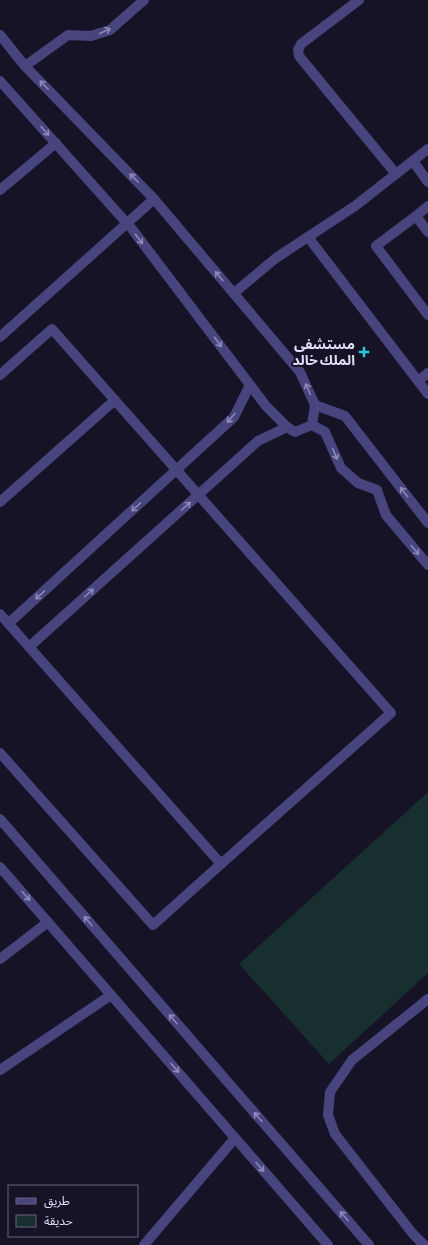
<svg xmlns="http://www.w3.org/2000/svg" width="428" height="1245" font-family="'Asap Condensed','Noto Sans Arabic',sans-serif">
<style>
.green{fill:#172f2f}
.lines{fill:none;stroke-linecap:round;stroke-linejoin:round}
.service{stroke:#48447e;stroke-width:10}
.minor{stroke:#48447e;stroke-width:10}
.tertiary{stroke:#48447e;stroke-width:10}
.oneway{stroke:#8d88b6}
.poi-dot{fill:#22c9e1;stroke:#171326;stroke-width:1.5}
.labels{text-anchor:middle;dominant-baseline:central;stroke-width:4;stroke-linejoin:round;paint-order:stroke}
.poi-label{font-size:14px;font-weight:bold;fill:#e1dcfa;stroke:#171326;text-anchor:end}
</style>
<rect width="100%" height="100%" fill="#171326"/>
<!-- green -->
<polygon class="green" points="428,792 428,973 329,1064 239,964"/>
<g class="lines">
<!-- service -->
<g class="service">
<polyline points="359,0 301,44 298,50 299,56 396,174"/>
<polyline points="413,161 428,182"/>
<polyline points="416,216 428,206"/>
<polyline points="428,232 416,216 376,246 428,315"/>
<polyline points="308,237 428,394"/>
<polyline points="234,293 276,258 355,206 428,149"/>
<polyline points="0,375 52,329 391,713 221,864 0,614"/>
<polyline points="418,381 428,373"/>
<polyline points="315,405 345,416 428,523"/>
<polyline points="312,425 325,432 341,468 358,483 377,490 386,515 428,565"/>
<polyline points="0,502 115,400"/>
<polyline points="9,623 234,417 250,385"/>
<polyline points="29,647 258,441 287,427"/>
<polyline points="0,753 153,925 221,864"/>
<polyline points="0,1070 111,995"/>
<polyline points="424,1245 413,1234 335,1134 328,1115 330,1092 352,1060 428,999"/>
</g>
<!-- minor -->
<g class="minor">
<polyline points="0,35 25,66 154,199 300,372 315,405 312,425 295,432 287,427 266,406 132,229 0,81"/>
<polyline points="25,66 68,35 91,36 110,30 144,0"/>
<polyline points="0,190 56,143"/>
<polyline points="0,337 154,199"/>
<polyline points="0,959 48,922"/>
<polyline points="144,1245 235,1138"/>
</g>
<!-- tertiary -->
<g class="tertiary">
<polyline points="0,819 369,1245"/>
<polyline points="0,867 328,1245"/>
</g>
</g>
<!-- one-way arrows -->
<defs><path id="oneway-shaft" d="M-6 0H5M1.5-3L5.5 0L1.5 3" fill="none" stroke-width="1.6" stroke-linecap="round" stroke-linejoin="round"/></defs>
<g class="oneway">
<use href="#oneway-shaft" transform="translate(105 31) rotate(-24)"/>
<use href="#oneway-shaft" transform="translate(44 85) rotate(-134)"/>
<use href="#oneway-shaft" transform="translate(45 131) rotate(48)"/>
<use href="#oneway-shaft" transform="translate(134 178) rotate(-134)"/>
<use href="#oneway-shaft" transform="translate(139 239) rotate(53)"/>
<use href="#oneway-shaft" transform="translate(219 276) rotate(-130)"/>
<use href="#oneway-shaft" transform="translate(218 342) rotate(53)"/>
<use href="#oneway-shaft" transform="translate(308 389) rotate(-113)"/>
<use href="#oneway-shaft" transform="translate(231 418) rotate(131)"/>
<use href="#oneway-shaft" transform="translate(335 454) rotate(67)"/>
<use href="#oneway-shaft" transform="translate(404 492) rotate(-128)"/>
<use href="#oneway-shaft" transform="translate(186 506) rotate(-42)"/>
<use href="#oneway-shaft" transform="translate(136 507) rotate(138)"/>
<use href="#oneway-shaft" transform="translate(415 550) rotate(50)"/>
<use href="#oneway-shaft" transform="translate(89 593) rotate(-42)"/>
<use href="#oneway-shaft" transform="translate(40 595) rotate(138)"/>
<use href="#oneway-shaft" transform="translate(26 896) rotate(49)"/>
<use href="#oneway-shaft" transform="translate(88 921) rotate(-131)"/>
<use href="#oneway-shaft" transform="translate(173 1019) rotate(-131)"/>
<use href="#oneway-shaft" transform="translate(175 1068) rotate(49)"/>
<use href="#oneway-shaft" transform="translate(258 1117) rotate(-131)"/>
<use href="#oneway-shaft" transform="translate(260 1167) rotate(49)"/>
<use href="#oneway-shaft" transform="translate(344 1216) rotate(-131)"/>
</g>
<!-- markers -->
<path class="poi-dot" d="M362 346h4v4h4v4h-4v4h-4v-4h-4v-4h4z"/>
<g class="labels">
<!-- poi labels -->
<g class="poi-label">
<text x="355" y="344">مستشفى<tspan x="355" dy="16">الملك خالد</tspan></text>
</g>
</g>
<!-- legend -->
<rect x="8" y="1185" width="130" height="52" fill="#171326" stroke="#68637b"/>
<rect x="16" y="1198" width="20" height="6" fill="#48447e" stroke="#68637b"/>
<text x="44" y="1205" font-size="12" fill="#e1dcfa">طريق</text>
<rect x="16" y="1215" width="20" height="12" fill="#172f2f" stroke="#68637b"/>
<text x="44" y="1225" font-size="12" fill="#e1dcfa">حديقة</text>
</svg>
